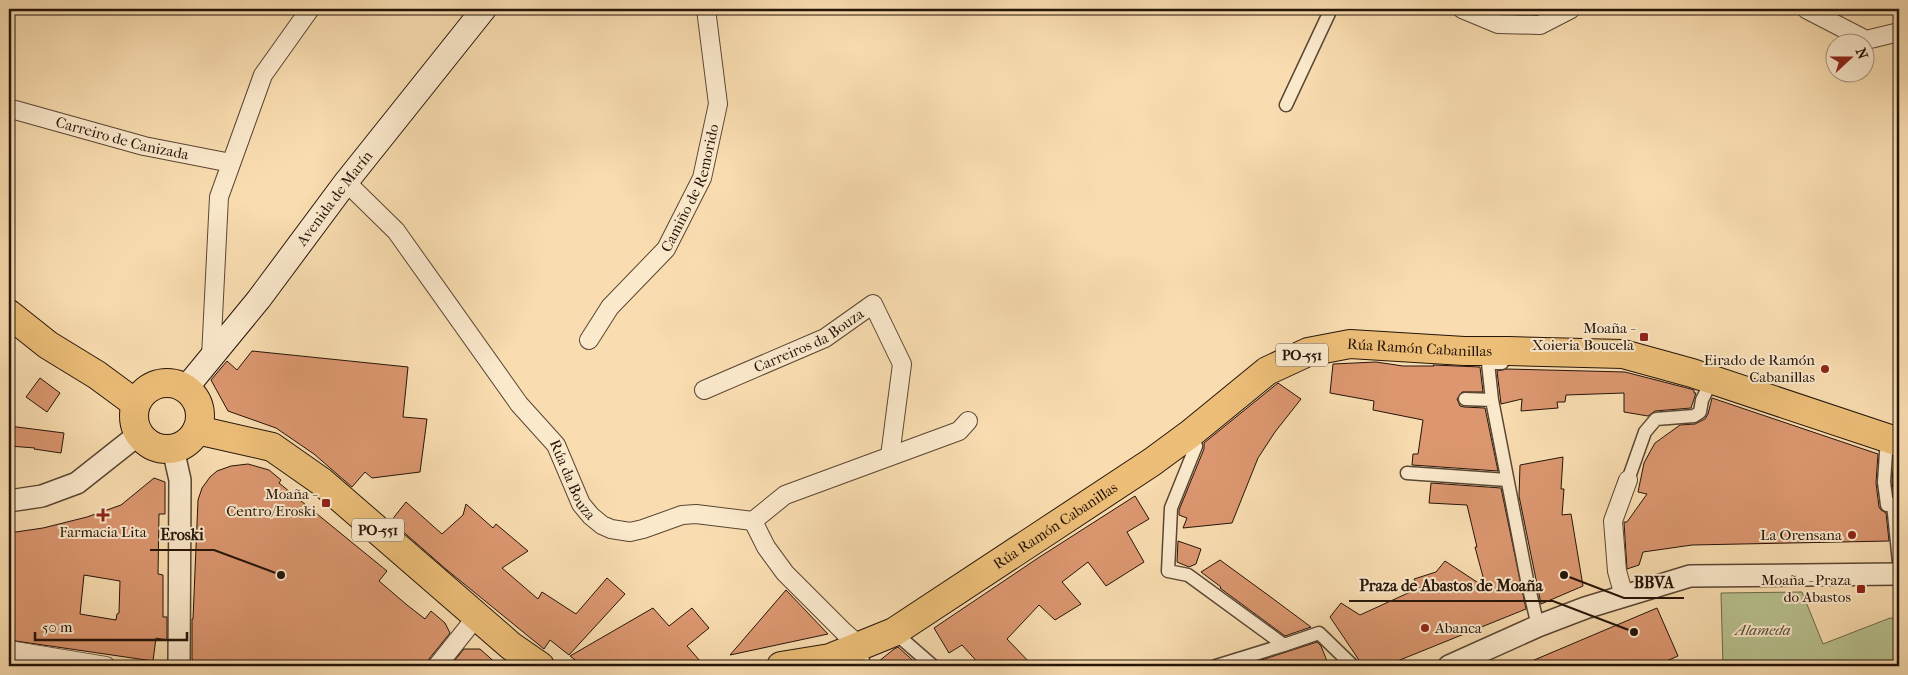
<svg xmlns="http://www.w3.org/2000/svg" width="1908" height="675" viewBox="0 0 1908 675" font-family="'IM FELL French Canon',serif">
  <rect width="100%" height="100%" fill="#f9ddb0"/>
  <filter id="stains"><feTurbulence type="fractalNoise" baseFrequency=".004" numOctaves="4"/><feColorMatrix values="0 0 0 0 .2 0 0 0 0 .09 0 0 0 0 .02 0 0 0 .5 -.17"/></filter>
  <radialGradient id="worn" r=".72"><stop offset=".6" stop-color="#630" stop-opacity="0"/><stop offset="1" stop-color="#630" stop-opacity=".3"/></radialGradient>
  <!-- green -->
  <path fill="#b8c290" stroke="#6e6b4c" d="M1802,592L1823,644L1890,618H1899V666H1723L1721,593Z"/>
  <!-- building -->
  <path fill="#dc9770" stroke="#251409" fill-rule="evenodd" d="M252,351L408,367L403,417L427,419L420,472L372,478L365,472L352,487L314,454L276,428L228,411L211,380L227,361L237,370Z
    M1376,362L1403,366H1434L1433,365L1480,367L1483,392H1462L1457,399L1460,406L1464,407L1485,408L1498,471L1412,465L1413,454H1418L1423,420L1373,410L1374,401L1330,393L1333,364Z
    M1507,369L1625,372L1687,388L1694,390V393H1696L1691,408L1655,411L1648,416L1624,412V393L1566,395L1565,402H1557L1558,408L1521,411L1522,399L1501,404L1497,371Z
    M40,378L60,393L47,412L26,397Z
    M1278,383L1301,399L1275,432L1258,458L1232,523L1183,528L1187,518L1179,515V510L1204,449V443Z
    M1712,398L1878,454L1876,483L1879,507L1881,510L1886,513L1889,541L1692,545L1643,552L1639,565L1627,569L1624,522H1627L1647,494L1638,492L1644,463L1651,450L1655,443L1680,425L1695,424L1705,419L1708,414Z
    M9,426L64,433L61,453L34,449L35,448L9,446Z
    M1563,457L1561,489H1564L1562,515L1571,514L1583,586L1541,604L1519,496L1520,465Z
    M1894,460L1899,462V499L1894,496L1892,482Z
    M248,464L269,470L281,480L279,483L387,571L379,581L407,605L425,619L431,611L445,623L450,633L429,659L427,666H197L192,659V619H193L198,500L202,488L210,477L217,471L231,466Z
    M154,478L165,482V514H159L158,574L163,575V617H167V640L156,638L153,661L9,640V533L43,528L87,517L121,505ZM84,575L120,581L119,613L117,614L116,620L80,614Z
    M1431,483L1501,488L1526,609L1385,666H1363L1330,617L1341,603L1360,615L1419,588L1414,579L1436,572L1445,561L1486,588L1475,547H1477L1467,505L1429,503Z
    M1135,496L1149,519L1127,532L1144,562L1106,586L1088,562L1062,582L1081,604L1055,620L1039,605L1007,639L1033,666H981L962,645L949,653L934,628L1038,558Z
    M406,502L442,534L463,515L466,504L493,528L496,524L528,551L502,568L538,599L542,592L576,614L607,578L625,594L569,655L550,640L544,649L447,570L391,521Z
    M1178,541L1201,549L1196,564L1189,567L1177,562Z
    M1220,560L1268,595L1311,627L1285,636L1220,588L1221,587L1201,572Z
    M786,590L828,634L730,655Z
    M653,608L669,626L692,608L709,628L687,646L700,661L680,666H583L570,656Z
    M1657,608L1678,656L1655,666H1520Z
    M1317,642L1321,646L1329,666H1243Z
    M898,647L919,666H873L894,649Z
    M464,649H480L499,666H450Z"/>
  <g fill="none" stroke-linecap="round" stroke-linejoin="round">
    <defs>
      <path id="pedestrian" d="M1286,105L1331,9
        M1502,363H1488L1492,400L1527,580L1538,626
        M1465,399L1492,400
        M1190,434L1196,446L1171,508L1168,571L1188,575L1284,645L1319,633L1353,666
        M1887,438L1884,482L1887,505L1893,504L1899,562
        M1407,473L1507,480
        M1628,480L1645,432L1656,419L1694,416L1700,412L1702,400L1712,380
        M894,632L933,666
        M860,646L864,666
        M1216,666L1284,645"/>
      <g id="minor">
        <path d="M1462,9L1498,24L1540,25L1571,9"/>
        <path d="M1806,9L1866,40L1899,32"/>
        <path id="s1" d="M15,110L144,146L231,163"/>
        <path id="s2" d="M346,182L396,231L519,404L556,445L581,504L591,516L602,525L611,529L630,532L643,529L682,515L696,514L753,521"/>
        <path id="s3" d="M589,340L610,307L666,249L702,178L718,104L706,9"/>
        <path d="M211,357L219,197L263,75L310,9"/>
        <path id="s4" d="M704,390L825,338L873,304L902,364L890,456"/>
        <path d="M753,521L785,495L959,431L968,421"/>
        <path d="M753,521L766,547L785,573L844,632L860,646"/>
        <path d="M1624,596L1617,571L1613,521L1628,480"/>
        <path d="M9,650L106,666"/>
        <path d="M437,666L477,616"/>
      </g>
      <path id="tertiary" d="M173,449L180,480L179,666
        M9,501L42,496L77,483L139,434
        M1449,666L1538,626L1585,608L1690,576L1899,574"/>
      <g id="secondary">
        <path id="s5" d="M186,388L259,299L346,182L484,9"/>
      </g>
      <g id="primary">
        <path d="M9,314L48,345L97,375L135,403"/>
        <circle cx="167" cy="416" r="33"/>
        <path d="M197,430L272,447L322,482L511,646L540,666"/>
        <path id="s6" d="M781,666L830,658L894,632L1152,462L1190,434L1267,371L1308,352L1350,344L1464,351H1508L1623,354L1692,373L1899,442"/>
      </g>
    </defs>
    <!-- pedestrian casing -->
    <use href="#pedestrian" stroke="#5a4633" stroke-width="15"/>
    <!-- minor casing -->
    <use href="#minor" stroke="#5a4633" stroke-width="20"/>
    <!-- tertiary casing -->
    <use href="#tertiary" stroke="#5a4633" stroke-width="24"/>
    <!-- secondary casing -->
    <use href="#secondary" stroke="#251409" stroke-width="26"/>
    <!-- primary casing -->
    <use href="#primary" stroke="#251409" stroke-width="30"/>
    <!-- pedestrian -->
    <use href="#pedestrian" stroke="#fbe9cc" stroke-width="12"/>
    <!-- minor -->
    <use href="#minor" stroke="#fbe9cc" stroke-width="18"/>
    <!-- tertiary -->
    <use href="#tertiary" stroke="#fbe9cc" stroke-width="21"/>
    <!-- secondary -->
    <use href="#secondary" stroke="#fbe9cc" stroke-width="24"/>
    <!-- primary -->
    <use href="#primary" stroke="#ecbe78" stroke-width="28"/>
  </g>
  <!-- markers -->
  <g fill="#8f2418" stroke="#fbe9cc" stroke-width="2">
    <rect x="1639" y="332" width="10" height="10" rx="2.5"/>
    <circle cx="1825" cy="369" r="5"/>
    <rect x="321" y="498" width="10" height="10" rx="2.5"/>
    <path d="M100.5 507.5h5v5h5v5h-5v5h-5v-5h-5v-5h5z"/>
    <circle cx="1852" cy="535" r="5"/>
    <rect x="1856" y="584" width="10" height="10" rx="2.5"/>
    <circle cx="1425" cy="628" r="5"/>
  </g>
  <g text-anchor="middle" stroke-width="4" stroke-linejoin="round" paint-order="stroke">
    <!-- shield labels -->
    <g fill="#fbe9cc" stroke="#655444" stroke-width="1">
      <rect x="1276" y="343.5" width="52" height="23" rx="4"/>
      <rect x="352" y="518.5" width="52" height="23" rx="4"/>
    </g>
    <g font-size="14" font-weight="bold" fill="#251409">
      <text x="1302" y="360">PO-551</text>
      <text x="378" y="535">PO-551</text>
    </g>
    <!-- street labels -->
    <g font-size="15" fill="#251409" stroke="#fbe9cc">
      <text dy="5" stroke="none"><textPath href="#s1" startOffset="111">Carreiro de Canizada</textPath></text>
      <text dy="5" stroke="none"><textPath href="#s3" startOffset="186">Camiño de Remorido</textPath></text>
      <text dy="5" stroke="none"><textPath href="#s5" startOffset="241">Avenida de Marín</textPath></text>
      <text dy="5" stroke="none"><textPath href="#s4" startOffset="116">Carreiros da Bouza</textPath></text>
      <text dy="5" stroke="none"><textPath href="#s6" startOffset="732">Rúa Ramón Cabanillas</textPath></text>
      <text dy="5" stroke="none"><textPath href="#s2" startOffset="376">Rúa da Bouza</textPath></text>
      <text dy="5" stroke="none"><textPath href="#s6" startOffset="312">Rúa Ramón Cabanillas</textPath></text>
    </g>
    <!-- poi labels -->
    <g font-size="15" fill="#251409" stroke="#fbe9cc" text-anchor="end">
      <text x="1634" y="333">Moaña -<tspan x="1634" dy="17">Xoieria Boucela</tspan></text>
      <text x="1815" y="365">Eirado de Ramón<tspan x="1815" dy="17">Cabanillas</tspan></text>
      <text x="316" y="499">Moaña -<tspan x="316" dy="17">Centro/Eroski</tspan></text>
      <text x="103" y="537" text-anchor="middle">Farmacia Lita</text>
      <text x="1842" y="540">La Orensana</text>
      <text x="1851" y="585">Moaña - Praza<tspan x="1851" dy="17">do Abastos</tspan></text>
      <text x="1435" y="633" text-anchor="start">Abanca</text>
    </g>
    <!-- park labels -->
    <g font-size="15" font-style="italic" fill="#585138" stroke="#fbe9cc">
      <text x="1763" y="635">Alameda</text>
    </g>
  </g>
  <!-- callouts -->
  <path fill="none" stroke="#251409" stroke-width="2" d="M281 575L214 550H150M1564 575L1624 598H1684M1634 632L1553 601H1349"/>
  <g fill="#251409" stroke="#fbe9cc" stroke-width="2">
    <circle cx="281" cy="575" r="5"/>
    <circle cx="1564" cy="575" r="5"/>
    <circle cx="1634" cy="632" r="5"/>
  </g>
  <g font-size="16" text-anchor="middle" font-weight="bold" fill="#251409" stroke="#fbe9cc" stroke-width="4" stroke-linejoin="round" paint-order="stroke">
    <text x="182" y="540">Eroski</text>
    <text x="1654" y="588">BBVA</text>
    <text x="1451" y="591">Praza de Abastos de Moaña</text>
  </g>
  <!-- margin -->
  <rect width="1908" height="675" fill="none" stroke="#f9ddb0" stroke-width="30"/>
  <rect x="10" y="10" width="1888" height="655" fill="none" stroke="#251409" stroke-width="2.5"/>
  <rect x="15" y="15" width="1878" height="645" fill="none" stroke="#251409"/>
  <!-- north arrow -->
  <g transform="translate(1850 58) rotate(69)"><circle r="24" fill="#fbe9cc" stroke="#a5947e"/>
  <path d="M0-4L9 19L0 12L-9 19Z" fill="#8f2418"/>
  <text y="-8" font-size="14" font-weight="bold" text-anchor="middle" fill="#251409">N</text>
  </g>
  <!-- scale -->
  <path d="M35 632v8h152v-8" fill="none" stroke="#251409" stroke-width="2.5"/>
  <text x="42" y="632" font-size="15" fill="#251409" stroke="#fbe9cc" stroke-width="4" paint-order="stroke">50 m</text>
  <rect width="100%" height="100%" filter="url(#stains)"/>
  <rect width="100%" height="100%" fill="url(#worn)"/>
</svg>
